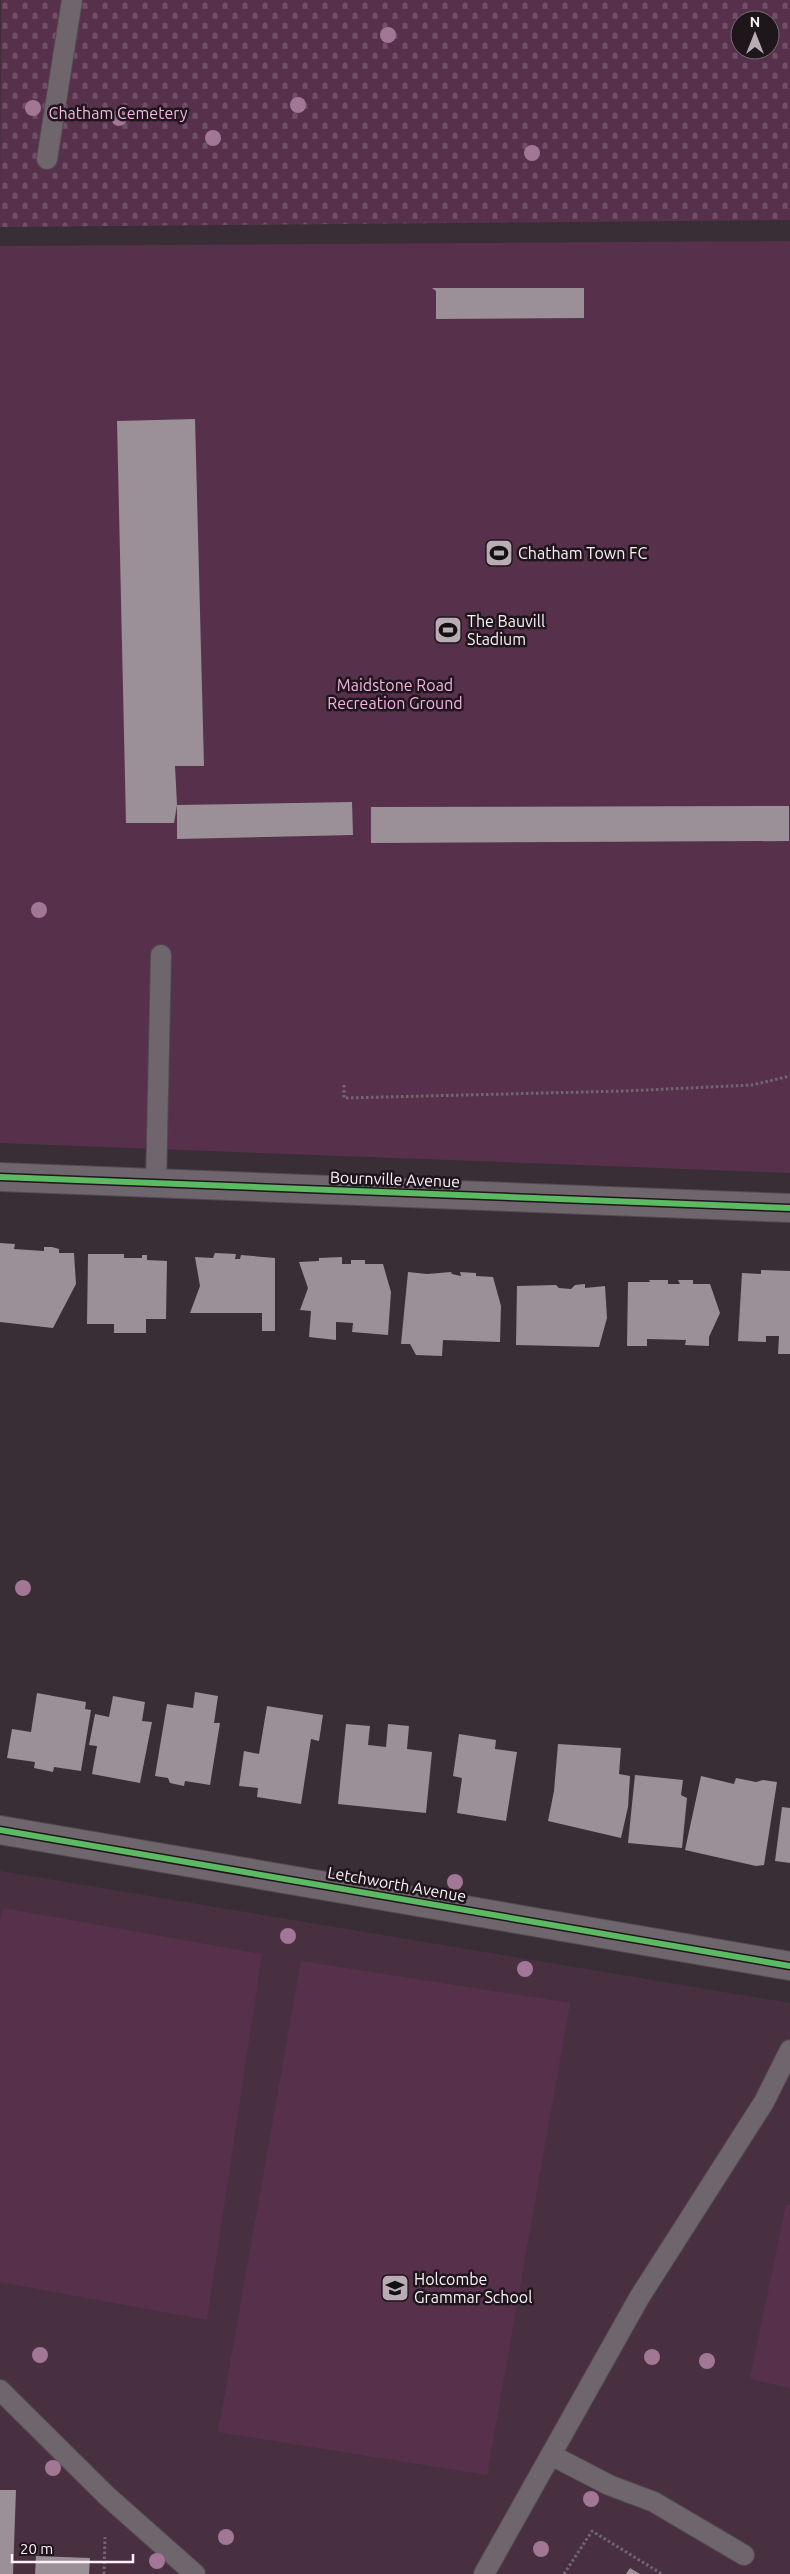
<svg xmlns="http://www.w3.org/2000/svg" width="790" height="2574" viewBox="0 0 790 2574" font-family="Ubuntu,sans-serif">
  <defs>
    <pattern id="cemetery-stones" width="16" height="16" patternUnits="userSpaceOnUse" patternTransform="scale(1.25)"><rect width="16" height="16" fill="#57314c"/><path d="M2 7V4a2 2 0 0 1 4 0v3zM10 15v-3a2 2 0 0 1 4 0v3z" fill="#704f67"/></pattern>
  </defs>
  <rect width="100%" height="100%" fill="#3a2e36"/>
  <!-- built -->
  <path fill="#483040" d="M0,1871L790,2003V2574H0Z"/>
  <!-- cemetery -->
  <path fill="url(#cemetery-stones)" fill-rule="evenodd" d="M1,0H790V220L0,227ZM740,20H770V50H740Z"/>
  <!-- park -->
  <path fill="#57314c" d="M790,241V1173L0,1143V246Z
    M3,1908L262,1954L207,2320L0,2282V1922Z
    M301,1961L570,2003L487,2475L218,2432Z
    M786,2205H790V2388L750,2379Z"/>
  <!-- building -->
  <path fill="#9b9097" d="M432,288H584V318L436,319V291Z
    M195,419L204,766H175L177,805L174,823H126L117,421Z
    M352,802L353,835L177,839V805Z
    M789,806V841L371,843V807Z
    M0,1243L15,1244L14,1249L44,1251V1247H52L59,1249V1253H74L76,1284L53,1328L0,1322Z
    M215,1253L236,1254L235,1259H240L241,1255L275,1258V1331H262V1313H190L200,1286L195,1257L213,1258Z
    M88,1254H124V1258H142V1255H147V1260L167,1261L166,1319H146V1333H114V1324H87Z
    M342,1257V1264H351V1260H365V1264H383L391,1292L388,1335L352,1332L353,1323L336,1322V1340L309,1337L311,1311L300,1310L308,1288L299,1262L319,1261V1258Z
    M761,1270L790,1271V1354H778L779,1336H766V1342L738,1341L742,1273L761,1274Z
    M408,1272L427,1274L451,1272L452,1274L461,1276L460,1272L476,1273V1276L493,1277L501,1306L500,1342L443,1340L442,1356L416,1355L410,1344H401Z
    M649,1280H668V1284H680L678,1280H693V1284H710L720,1313L709,1337V1346L685,1345L686,1340L647,1339V1346H627L628,1282H650Z
    M585,1284V1288L605,1286L607,1318L599,1347L516,1345L517,1286L556,1285L559,1288L571,1289L575,1285Z
    M195,1692L218,1696L214,1723H220L210,1785L185,1781L184,1786L170,1783L168,1778L155,1776L167,1704L193,1708Z
    M37,1693L86,1702L85,1709L91,1710L81,1771L54,1767L53,1772L34,1768L35,1762L7,1758L12,1729L31,1732Z
    M113,1696L145,1702L142,1721L152,1722L140,1783L92,1774L97,1746L89,1745L95,1714L109,1717Z
    M267,1706L323,1715L319,1741L311,1739L301,1804L257,1797L258,1788L239,1786L244,1751L259,1754Z
    M346,1724L370,1726L368,1745L386,1747L388,1724L409,1726L407,1749L432,1752L426,1813L338,1804Z
    M459,1734L496,1740L495,1749L517,1752L506,1821L457,1813L462,1778L453,1776Z
    M558,1744L621,1748L619,1774L630,1776L628,1807L621,1838L548,1821L554,1791Z
    M635,1775L683,1780L681,1795L687,1798L682,1848L628,1843Z
    M701,1776L734,1784L736,1778L756,1782L763,1780L777,1782L764,1865L756,1866L685,1850Z
    M782,1807L790,1808V1863L775,1861Z
    M0,2490H16L13,2574H0Z
    M36,2556L90,2558L89,2574H35Z
    M630,2568L640,2574H626Z"/>
  <g fill="none" stroke-linecap="round" stroke-linejoin="round">
    <defs>
      <path id="lane" d="M47,159L72,0
        M156,1184L161,955
        M0,2390L107,2496L195,2574
        M551,2455L609,2485L654,2502L744,2555
        M484,2574L639,2298L764,2102L790,2050"/>
      <path id="street" d="M0,1177L790,1208
        M0,1830L790,1966"/>
    </defs>
    <!-- lane casing -->
    <use href="#lane" stroke="#544a50" stroke-width="22"/>
    <!-- street casing -->
    <use href="#street" stroke="#544a50" stroke-width="30"/>
    <!-- path -->
    <path stroke="#71686e" stroke-width="3" stroke-dasharray="2.5 2.5" stroke-linecap="butt" d="M344,1085V1098L625,1091L752,1085L790,1076
      M104,2574L105,2537
      M564,2574L592,2531L662,2574"/>
    <!-- lane -->
    <use href="#lane" stroke="#6f656c" stroke-width="20"/>
    <!-- street -->
    <use href="#street" stroke="#6f656c" stroke-width="28"/>
    <defs>
      <path id="cycleway" d="M0,1177L790,1208
        M0,1830L790,1966"/>
    </defs>
    <!-- cycleway casing -->
    <use href="#cycleway" stroke="#1f161c" stroke-width="9"/>
    <!-- cycleway -->
    <use href="#cycleway" stroke="#5cba63" stroke-width="6"/>
  </g>
  <!-- trees -->
  <g fill="#a27695">
    <circle cx="388" cy="35" r="8"/>
    <circle cx="298" cy="105" r="8"/>
    <circle cx="33" cy="108" r="8"/>
    <circle cx="119" cy="118" r="8"/>
    <circle cx="213" cy="138" r="8"/>
    <circle cx="532" cy="153" r="8"/>
    <circle cx="39" cy="910" r="8"/>
    <circle cx="23" cy="1588" r="8"/>
    <circle cx="455" cy="1882" r="8"/>
    <circle cx="288" cy="1936" r="8"/>
    <circle cx="525" cy="1969" r="8"/>
    <circle cx="40" cy="2355" r="8"/>
    <circle cx="652" cy="2357" r="8"/>
    <circle cx="707" cy="2361" r="8"/>
    <circle cx="53" cy="2468" r="8"/>
    <circle cx="591" cy="2499" r="8"/>
    <circle cx="226" cy="2537" r="8"/>
    <circle cx="541" cy="2549" r="8"/>
    <circle cx="157" cy="2561" r="8"/>
  </g>
  <!-- icons -->
  <defs>
    <symbol id="stadium-square" viewBox="-11 -11 22 22"><rect x="-9" y="-9" width="18" height="18" rx="4" fill="#b9acb4" stroke="#1f161c"/><path d="M0-5a6.5 5 0 1 0 0 10a6.5 5 0 1 0 0-10ZM-3.5-1.8h7v3.6h-7Z" fill="#111"/></symbol>
    <symbol id="school-square" viewBox="-11 -11 22 22"><rect x="-9" y="-9" width="18" height="18" rx="4" fill="#b9acb4" stroke="#1f161c"/><path d="M0-5L7-2L0 1L-7-2ZM-4 1L0 2.5L4 1V4Q0 6-4 4Z" fill="#111"/></symbol>
  </defs>
  <g fill-rule="evenodd">
    <use href="#stadium-square" x="483" y="537" width="32" height="32"/>
    <use href="#stadium-square" x="432" y="614" width="32" height="32"/>
    <use href="#school-square" x="379" y="2272" width="32" height="32"/>
  </g>
  <g text-anchor="middle" stroke-width="5" stroke-linejoin="round" paint-order="stroke">
    <!-- park labels -->
    <g font-size="16" fill="#f8b1e3" stroke="#1f161c">
      <text x="118" y="119">Chatham Cemetery</text>
      <text x="395" y="691">Maidstone Road<tspan x="395" dy="18">Recreation Ground</tspan></text>
    </g>
    <!-- poi labels -->
    <g font-size="16" fill="#fdf0f8" stroke="#1f161c" text-anchor="start">
      <text x="518" y="559">Chatham Town FC</text>
      <text x="467" y="627">The Bauvill<tspan x="467" dy="18">Stadium</tspan></text>
      <text x="414" y="2285">Holcombe<tspan x="414" dy="18">Grammar School</tspan></text>
    </g>
    <!-- street labels -->
    <g font-size="16" fill="#fdf0f8" stroke="#1f161c">
      <text transform="translate(395 1179) rotate(2)" y="6">Bournville Avenue</text>
      <text transform="translate(397 1884) rotate(10)" y="6">Letchworth Avenue</text>
    </g>
  </g>
  <!-- north arrow -->
  <g transform="translate(755 35)"><circle r="24" fill="#1f161c" stroke="#786d74"/>
  <path d="M0-4L9 19L0 12L-9 19Z" fill="#b9acb4"/>
  <text y="-8" font-size="14" font-weight="bold" text-anchor="middle" fill="#fdf0f8">N</text>
  </g>
  <!-- scale -->
  <path d="M12 2554v8h121v-8" fill="none" stroke="#fdf0f8" stroke-width="2.5"/>
  <text x="20" y="2554" font-size="15" fill="#fdf0f8" stroke="#1f161c" stroke-width="4" paint-order="stroke">20 m</text>
</svg>
